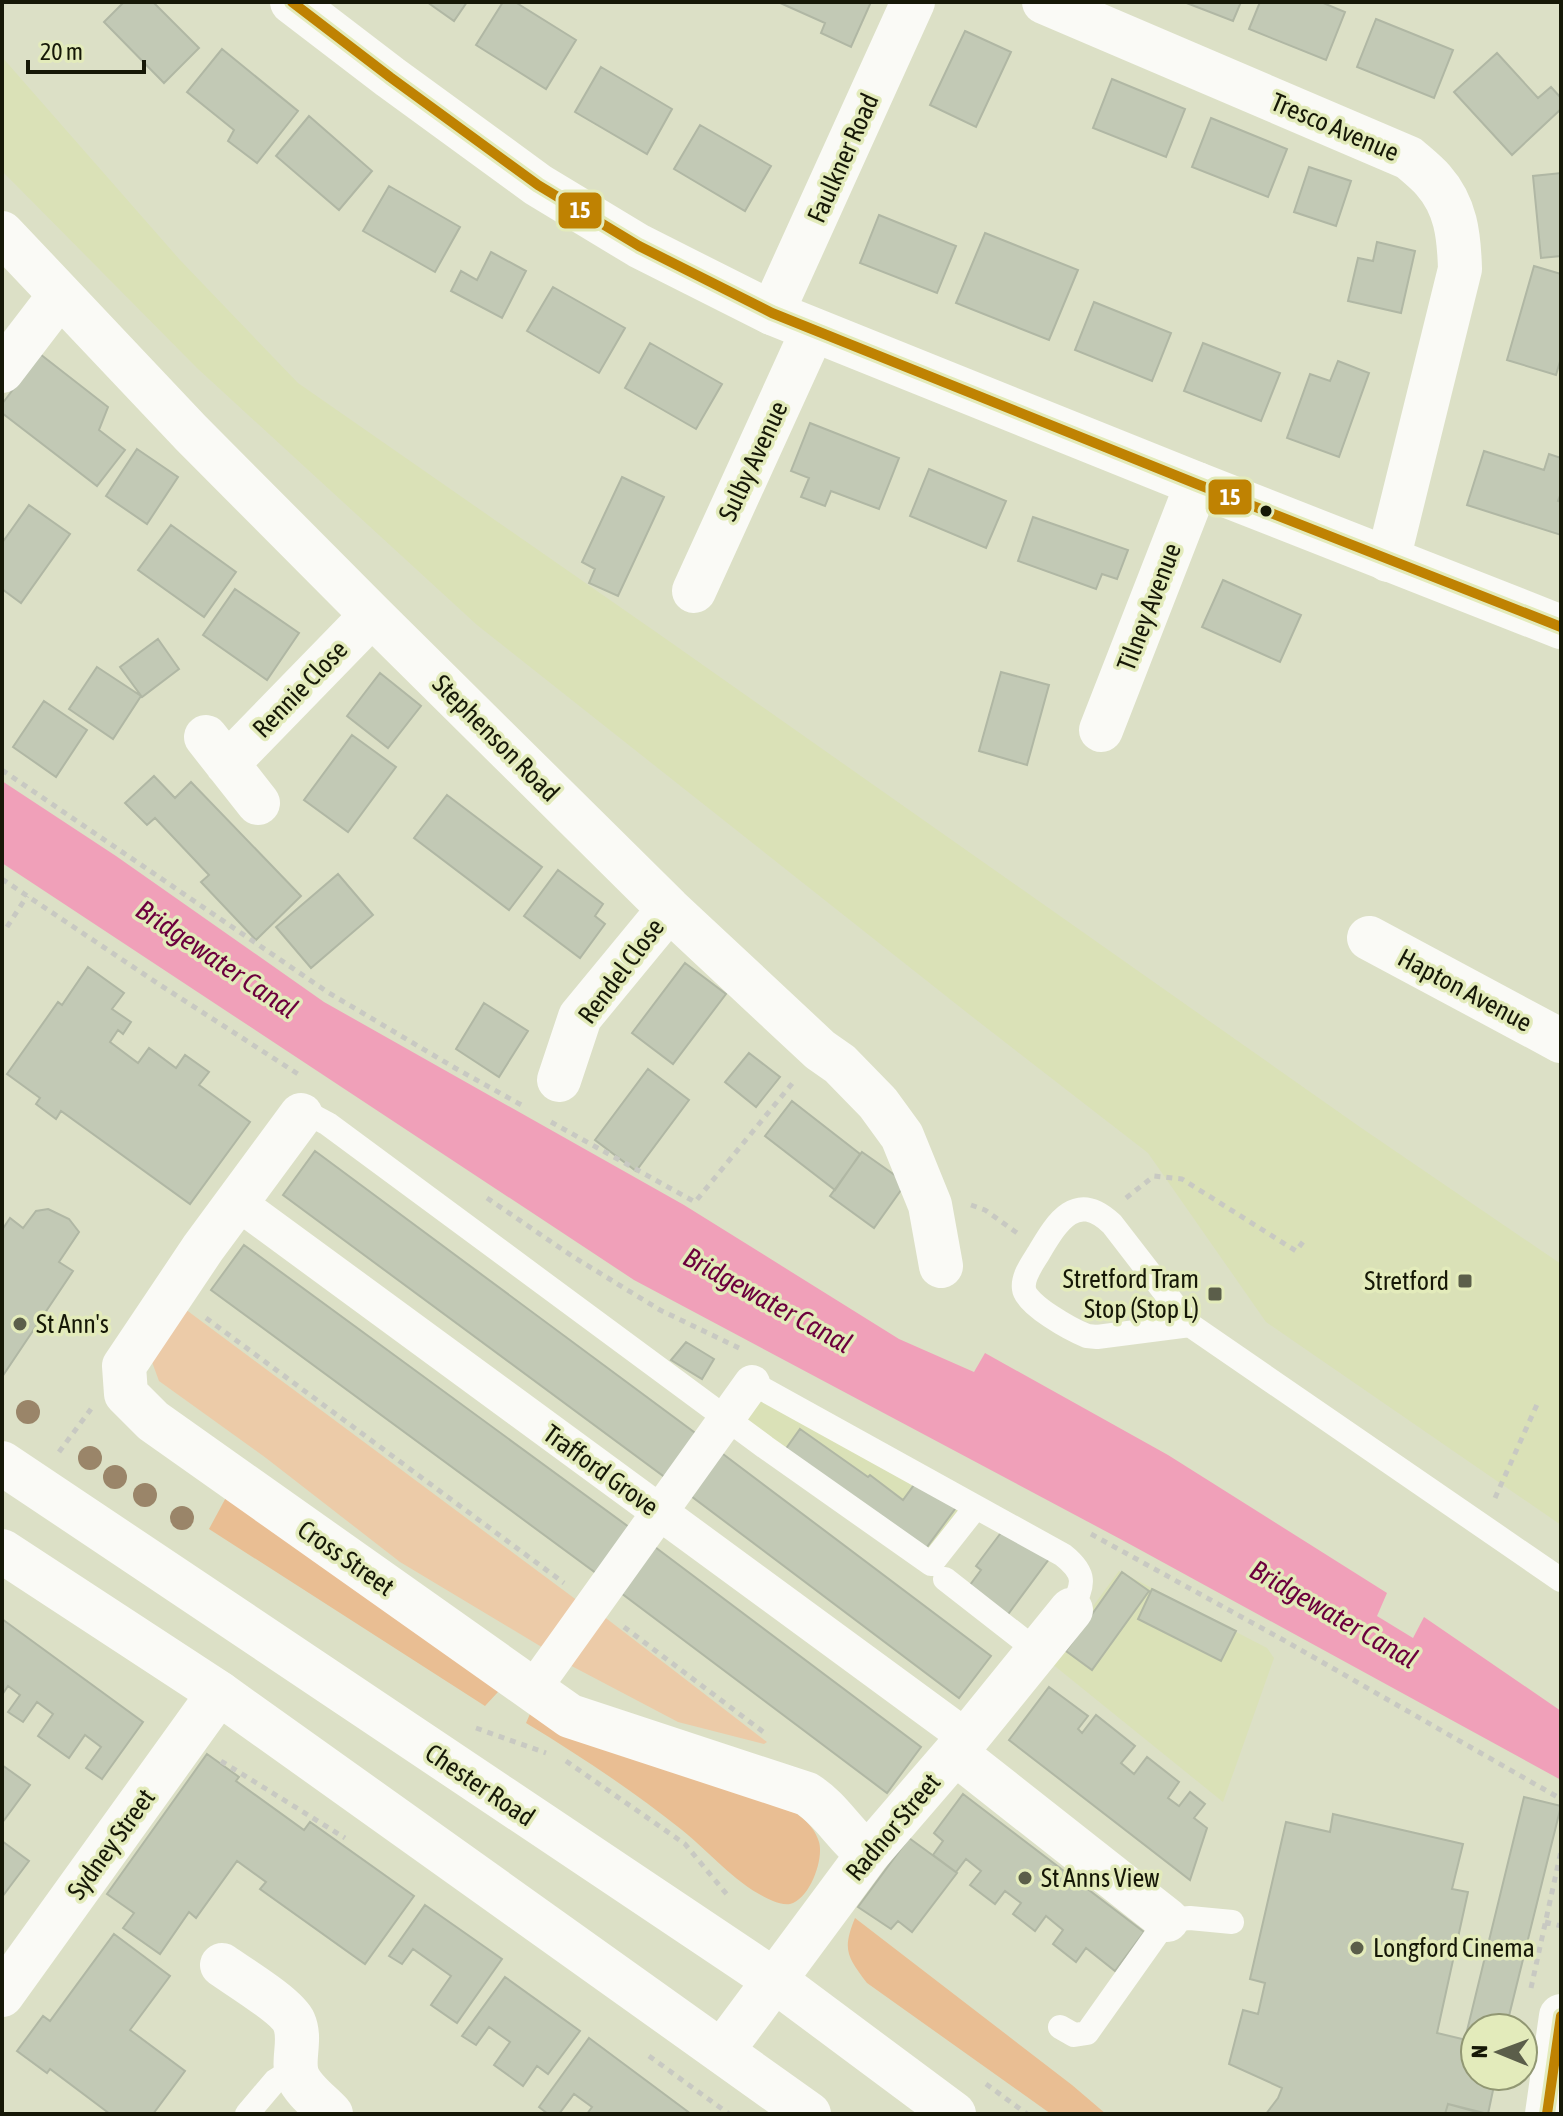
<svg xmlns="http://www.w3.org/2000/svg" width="1563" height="2116" viewBox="0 0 1563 2116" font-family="'Asap Condensed',sans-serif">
  <rect width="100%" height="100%" fill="#dce0c6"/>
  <!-- built -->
  <path fill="#dae1b7" d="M2,57L180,260L298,383L666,639L1360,1127L1561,1264V1525L1266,1322L1148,1153L970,1015L477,625L197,368L2,171Z
    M759,1396L963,1505L927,1556L741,1421Z
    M1119,1571L1267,1648L1274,1658L1223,1802L1051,1663Z"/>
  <!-- green -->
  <path fill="#eccba8" d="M181,1306L578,1601L545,1649L400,1562L266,1458L159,1381L152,1362Z
    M598,1612L767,1742L764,1744L678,1722L564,1662Z"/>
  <!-- forest -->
  <path fill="#e9be93" d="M230,1490L497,1681L498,1692L485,1706L209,1529Z
    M533,1707L771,1797C788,1808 813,1820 819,1842C824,1859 810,1899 790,1904C785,1905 778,1903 773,1901C737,1886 712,1854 682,1830C632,1790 580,1756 526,1723Z
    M855,1918L1072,2085L1106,2114H1051L867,1983C847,1956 842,1950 855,1918Z"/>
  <!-- water -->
  <path fill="#f0a0b9" d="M2,781L116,856L324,1002L684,1205L899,1339L974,1372L985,1353L1168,1455L1387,1593L1377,1616L1413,1638L1424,1617L1561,1711V1780L1124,1541L634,1280L2,863Z"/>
  <!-- building -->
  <path fill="#c2c9b5" stroke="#b0b7a4" stroke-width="2" d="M124,2H153L199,48L164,83L104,22Z
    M427,2H467L454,21Z
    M503,2H515L576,40L546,89L476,45Z
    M778,2H871L851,47L821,33L825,23Z
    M1184,2H1241L1233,21Z
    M1260,2H1321L1345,12L1326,60L1249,29Z
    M1376,19L1453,50L1434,98L1357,67Z
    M965,31L1011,52L976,127L930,105Z
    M222,49L298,111L257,163L228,141L234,130L187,92Z
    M1497,53L1538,98L1551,87L1561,98V109L1512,155L1454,92Z
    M601,67L672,109L647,154L575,112Z
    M1112,79L1185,109L1166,157L1093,128Z
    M309,116L372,171L339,210L276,156Z
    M1211,118L1287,149L1268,197L1192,167Z
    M700,125L771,166L745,211L674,169Z
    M1309,167L1351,181L1336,226L1294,212Z
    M1561,173V256L1541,258L1533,176Z
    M389,186L460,227L435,272L363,231Z
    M879,215L956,246L937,293L860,263Z
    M985,233L1078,270L1049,340L956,303Z
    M1377,242L1415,251L1401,313L1348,301L1358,258L1373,261Z
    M491,252L526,271L502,318L451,291L461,271L477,280Z
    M1534,266L1561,274V358L1556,375L1507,360Z
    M553,287L625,328L599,373L527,331Z
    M1094,302L1171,333L1152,381L1075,350Z
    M650,343L722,384L696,429L625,388Z
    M1203,343L1280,373L1261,421L1184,391Z
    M40,354L108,407L99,430L125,450L97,486L2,413V404Z
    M1338,361L1369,373L1339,457L1287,438L1310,374L1330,381Z
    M810,423L899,458L879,509L831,491L825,506L801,497L809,478L791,471Z
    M137,449L178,477L147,524L106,496Z
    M1484,451L1544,470L1549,454L1561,458V493L1558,501L1561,502V535L1467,505Z
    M929,469L1006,501L986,548L910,516Z
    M622,477L664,497L618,596L589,583L595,569L582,562Z
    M29,505L70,534L21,603L2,589V543Z
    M1033,517L1128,550L1117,579L1102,574L1096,589L1018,561Z
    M171,525L236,572L204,617L138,570Z
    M1223,580L1301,615L1280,662L1202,627Z
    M235,589L299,633L267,680L203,635Z
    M158,639L179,669L142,697L120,667Z
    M97,667L141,696L113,739L69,709Z
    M1001,672L1049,685L1027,765L979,751Z
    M380,673L421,706L388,748L347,716Z
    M44,701L87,730L56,777L13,747Z
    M352,735L396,767L348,832L304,800Z
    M154,776L175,798L191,782L301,896L256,940L201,882L209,875L155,818L147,825L125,803Z
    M447,795L542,867L509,910L414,838Z
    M558,870L603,904L595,916L605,924L580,958L524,916Z
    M338,874L373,915L311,968L276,927Z
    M685,963L726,994L673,1064L632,1033Z
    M88,967L124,993L112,1009L131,1022L123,1034L118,1030L110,1042L138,1063L149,1048L176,1068L185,1055L209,1072L199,1085L250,1122L190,1204L61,1111L56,1119L36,1104L40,1098L7,1074L58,1002L62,1005Z
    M484,1003L528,1031L499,1077L456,1049Z
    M749,1053L780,1077L756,1107L725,1082Z
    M648,1069L689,1100L636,1171L595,1140Z
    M792,1101L860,1154L835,1190L765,1136Z
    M315,1151L702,1438L670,1481L283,1195Z
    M862,1152L906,1183L874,1228L830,1196Z
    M48,1209L69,1219L79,1232L59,1262L73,1271L2,1377V1230L10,1218L23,1228L36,1211Z
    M244,1245L633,1530L600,1576L211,1290Z
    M686,1342L714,1359L702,1379L671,1360Z
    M800,1429L868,1477L870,1475L903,1500L919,1478L958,1505L924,1551L785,1450Z
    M719,1451L991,1656L959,1698L687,1493Z
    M1006,1526L1052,1555L1006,1617L967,1589L981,1570L976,1566Z
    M651,1544L921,1747L887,1793L617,1590Z
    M1122,1572L1149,1591L1092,1670L1066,1651Z
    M1152,1589L1236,1631L1221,1661L1138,1619Z
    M2,1619L143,1722L102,1779L86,1768L101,1747L85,1735L69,1758L38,1736L53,1714L37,1702L23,1722L8,1712L20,1695L8,1686L2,1695Z
    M1049,1687L1088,1716L1078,1729L1082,1733L1096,1715L1135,1746L1121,1763L1134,1774L1147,1757L1179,1782L1168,1798L1179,1806L1190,1792L1205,1804L1194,1818L1207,1828L1190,1880L1009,1740Z
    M207,1754L239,1777L236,1781L304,1830L310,1822L414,1896L365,1964L260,1889L266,1882L237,1861L196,1918L189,1912L160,1954L123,1928L134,1913L107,1894Z
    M2,1765L30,1785L2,1823Z
    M963,1794L1144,1932L1115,1971L1086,1948L1076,1962L1053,1944L1063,1930L1046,1916L1035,1931L1013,1914L1021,1903L1005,1891L995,1904L970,1885L981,1871L966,1859L956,1872L933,1855L943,1841L934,1833Z
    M1524,1797L1561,1806L1506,2028H1475V2042L1465,2039Z
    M1333,1814L1463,1844L1452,1889L1468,1892L1437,2033L1475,2042V2076H1496L1488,2114L1448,2104L1445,2114H1266L1278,2098L1282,2088L1229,2064L1243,2010L1258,2014L1265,1983L1250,1979L1286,1822L1330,1832Z
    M909,1838L957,1873L912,1932L898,1921L891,1929L858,1907Z
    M2,1841L29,1861L2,1897Z
    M425,1905L502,1959L457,2023L431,2005L451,1976L413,1949L402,1964L389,1956Z
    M114,1934L170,1976L130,2030L185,2071L153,2114H110L50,2069L47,2073L17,2051L43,2016L50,2021Z
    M505,1977L580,2031L548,2074L537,2066L523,2086L494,2065L510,2042L489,2027L476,2045L462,2036Z
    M589,2038L691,2114H587L592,2107L574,2094L559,2114H548L539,2107Z
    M1448,2104L1484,2114H1445Z"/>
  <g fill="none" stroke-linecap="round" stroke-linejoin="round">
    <!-- path -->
    <path stroke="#c8c9c2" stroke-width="5" stroke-dasharray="6 6" stroke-linecap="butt" d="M2,770L329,993L455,1068L525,1107
      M2,879L160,985L298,1074
      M7,927L27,896
      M551,1122L695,1202L795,1080
      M487,1198L572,1256L660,1310L739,1348
      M1126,1198L1154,1176L1182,1179L1296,1251L1305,1239
      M971,1205L985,1210L1017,1233
      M206,1318L564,1583
      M59,1452L91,1409
      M1495,1498L1539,1400
      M1091,1534L1287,1642L1561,1799
      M624,1627L766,1734
      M476,1728L546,1753
      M221,1761L345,1838
      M566,1761L685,1844L729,1897
      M1545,1922L1561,1926
      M1531,1988L1561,1851
      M649,2056L729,2114
      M986,2084L1027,2114"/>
    <!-- service -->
    <path stroke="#fafaf6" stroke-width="24" d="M301,1115L313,1116L328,1124L765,1447L931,1564L976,1507
      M1190,1325L1097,1337L1087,1336C1072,1330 1026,1305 1024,1289C1022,1277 1032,1264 1038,1254C1056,1224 1075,1189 1112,1224L1190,1325L1561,1580
      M752,1383L1063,1555C1087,1574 1084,1584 1071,1610
      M945,1579L1037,1651
      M1060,2027L1074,2035L1087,2033L1167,1920L1190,1918L1232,1922
      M247,2114L275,2081L283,2076L297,2075"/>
    <!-- pedestrian -->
    <path stroke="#fafaf6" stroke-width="36" d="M237,1202L966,1737
      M533,1689L752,1383"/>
    <!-- minor -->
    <path stroke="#fafaf6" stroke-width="44" d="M1044,2L1409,158C1417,165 1426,172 1433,180C1456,206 1459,235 1460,269L1388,560
      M2,233L191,433L372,615L669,909L820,1050L840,1064L878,1103L902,1136L930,1205L941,1266
      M772,313L913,2
      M2,371L60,295
      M694,591L813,330
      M1101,730L1197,484
      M206,737L258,803
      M227,764L372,615
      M1369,938L1561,1041
      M559,1080L580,1017L669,909
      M301,1115L203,1248L124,1366L126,1394L153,1421L570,1716L807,1794C832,1810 844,1835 868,1854
      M955,1753L1167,1920
      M222,1965C239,1977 287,2006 294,2022C302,2040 291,2061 298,2077C304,2091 321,2103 331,2114
      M2,1995L219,1693
      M722,2051L868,1854L955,1753L1071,1610"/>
    <!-- tertiary -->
    <path stroke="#fafaf6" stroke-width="44" d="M292,2L390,77L538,185L639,246L772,313L1197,484L1561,627"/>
    <!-- trunk -->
    <path stroke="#fafaf6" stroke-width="44" d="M2,1463L774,1980L954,2114
      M2,1551L219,1693L809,2114
      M1547,2114L1561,2016"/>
    <defs>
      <path id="bus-1" d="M292,2L390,77L538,185L639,246L772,313L1197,484L1561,627
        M1547,2114L1561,2016"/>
    </defs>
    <!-- bus-1 casing -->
    <use href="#bus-1" stroke="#e3ebbb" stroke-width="16"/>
    <!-- bus-1 -->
    <use href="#bus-1" stroke="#bf8202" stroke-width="10"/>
  </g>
  <!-- trees -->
  <g fill="#9a8569">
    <circle cx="28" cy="1412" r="12"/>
    <circle cx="90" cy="1458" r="12"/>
    <circle cx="115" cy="1477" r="12"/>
    <circle cx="145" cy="1495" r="12"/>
    <circle cx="182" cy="1518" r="12"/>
  </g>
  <!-- markers -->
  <circle fill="#161807" stroke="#e3ebbb" stroke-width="3" cx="1266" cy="511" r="7"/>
  <g fill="#5b5e4a" stroke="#e3ebbb" stroke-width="3">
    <rect x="1457" y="1273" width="16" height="16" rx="4"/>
    <rect x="1207" y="1286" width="16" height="16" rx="4"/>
    <circle cx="20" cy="1324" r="8"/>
    <circle cx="1025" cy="1878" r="8"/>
    <circle cx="1357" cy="1948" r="8"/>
  </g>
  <g text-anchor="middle" stroke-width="7" stroke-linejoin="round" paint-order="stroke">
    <!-- street labels -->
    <g font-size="26" fill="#161807" stroke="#e3ebbb">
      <text transform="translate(1335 127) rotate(23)" y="9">Tresco Avenue</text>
      <text transform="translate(843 158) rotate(-66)" y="9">Faulkner Road</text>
      <text transform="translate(753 461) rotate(-65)" y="9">Sulby Avenue</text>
      <text transform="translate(1149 607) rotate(-69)" y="9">Tilney Avenue</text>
      <text transform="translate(300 689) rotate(-46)" y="9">Rennie Close</text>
      <text transform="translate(496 738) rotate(45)" y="9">Stephenson Road</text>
      <text transform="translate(621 971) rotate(-53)" y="9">Rendel Close</text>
      <text transform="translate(1465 990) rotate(28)" y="9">Hapton Avenue</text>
      <text transform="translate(601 1470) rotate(36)" y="9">Trafford Grove</text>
      <text transform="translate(346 1558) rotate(35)" y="9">Cross Street</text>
      <text transform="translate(480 1785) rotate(34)" y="9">Chester Road</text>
      <text transform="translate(893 1827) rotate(-50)" y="9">Radnor Street</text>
      <text transform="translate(111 1844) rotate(-54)" y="9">Sydney Street</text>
    </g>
    <!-- poi labels -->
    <g font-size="26" fill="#161807" stroke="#e3ebbb" text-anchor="start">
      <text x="1199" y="1288" text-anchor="end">Stretford Tram<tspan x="1199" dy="30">Stop (Stop L)</tspan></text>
      <text x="1449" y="1290" text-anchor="end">Stretford</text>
      <text x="36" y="1333">St Ann's</text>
      <text x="1041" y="1887">St Anns View</text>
      <text x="1373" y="1957">Longford Cinema</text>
    </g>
    <!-- water labels -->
    <g font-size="28" font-style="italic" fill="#6c003d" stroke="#e3ebbb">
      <text transform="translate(217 959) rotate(34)" y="10">Bridgewater Canal</text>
      <text transform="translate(768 1300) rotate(29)" y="10">Bridgewater Canal</text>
      <text transform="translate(1334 1614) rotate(30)" y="10">Bridgewater Canal</text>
    </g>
  </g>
  <g stroke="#e3ebbb" stroke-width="3">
    <rect x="557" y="191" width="46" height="39" rx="8" fill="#bf8202"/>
    <rect x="1207" y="478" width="46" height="38" rx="8" fill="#bf8202"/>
  </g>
  <g font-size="22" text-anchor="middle" font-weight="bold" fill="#fff">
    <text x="580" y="218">15</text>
    <text x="1230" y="505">15</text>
  </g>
  <!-- border -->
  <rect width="1563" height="2116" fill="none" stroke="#161807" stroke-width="8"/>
  <!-- north arrow -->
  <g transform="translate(1499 2052) rotate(271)"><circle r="38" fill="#e3ebbb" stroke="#919773" stroke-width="2"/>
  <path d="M0-6L14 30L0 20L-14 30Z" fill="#5b5e4a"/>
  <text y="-12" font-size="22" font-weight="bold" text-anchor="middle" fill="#161807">N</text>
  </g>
  <!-- scale -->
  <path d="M28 60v12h116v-12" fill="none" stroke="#161807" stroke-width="4"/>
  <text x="40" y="60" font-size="24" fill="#161807" stroke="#e3ebbb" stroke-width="6" paint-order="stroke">20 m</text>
</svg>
